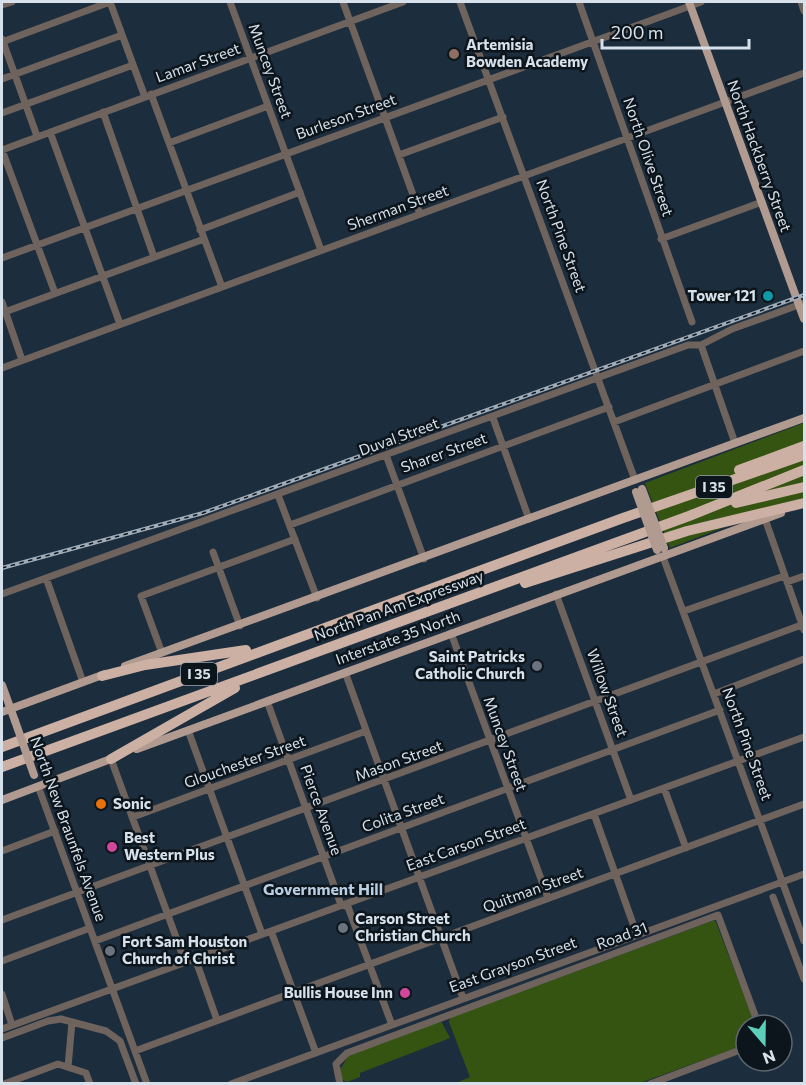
<svg xmlns="http://www.w3.org/2000/svg" width="806" height="1085" viewBox="0 0 806 1085" font-family="Commissioner,sans-serif">
  <rect width="100%" height="100%" fill="#1c2d3d"/>
  <!-- green -->
  <path fill="#355412" d="M804,423V501L743,520L670,548L645,483Z
    M715,920L754,1021L752,1025H746V1037L742,1046L640,1083L454,1084L470,1077L449,1022L450,1018Z
    M441,1021L450,1038L360,1073V1077L347,1082L343,1080L340,1070L348,1056Z"/>
  <g fill="none" stroke-linecap="round" stroke-linejoin="round">
    <!-- minor -->
    <path stroke="#6f635e" stroke-width="7" d="M110,2L145,97
      M230,2L321,250
      M343,2L420,214
      M460,2L635,480
      M579,2L692,322
      M801,2L804,11
      M2,5L12,2
      M2,39L37,136
      M2,42L110,2
      M2,79L122,35
      M151,94L222,287
      M103,112L154,257
      M2,113L133,65
      M50,132L120,324
      M169,143L268,106
      M2,150L403,2
      M2,150L55,293
      M399,155L503,117
      M200,230L300,192
      M661,239L762,202
      M2,258L701,2
      M2,302L22,360
      M2,313L204,239
      M701,345L735,443
      M2,368L804,73
      M493,418L529,519
      M614,422L804,351
      M386,455L424,559
      M278,495L317,598
      M765,519L804,630
      M290,525L609,407
      M213,552L240,626
      M663,557L804,941
      M46,578L83,682
      M787,582L804,576
      M2,594L688,345H701L732,329L804,303
      M556,594L631,800
      M684,611L784,576
      M451,633L548,898
      M162,653L141,596L295,539
      M345,672L463,998
      M714,694L804,659
      M267,701L341,905L348,907L392,1025
      M188,730L262,934
      M111,759L185,962
      M38,786L147,1084
      M664,788L686,848
      M594,814L637,935
      M133,817L366,731
      M2,851L55,831
      M773,897L804,979
      M2,920L804,624
      M271,931L316,1053
      M95,941L720,710
      M195,958L217,1020
      M2,961L90,928
      M2,994L12,1025
      M2,1029L804,737
      M2,1038L48,1021L61,1019L106,1031L120,1041L136,1084
      M135,1051L804,804
      M68,1067L72,1022
      M4,1084L58,1064L86,1073L90,1084
      M231,1084L804,874
      M340,1084L336,1064L347,1053L718,915L756,1018L754,1025
      M650,1084L740,1050L746,1043"/>
    <!-- major -->
    <path stroke="#b19a90" stroke-width="8" d="M689,2L804,319
      M125,666L804,418
      M2,685L15,721
      M2,712L105,674
      M137,749L781,513
      M2,800L116,757"/>
    <!-- highway -->
    <path stroke="#ccb0a4" stroke-width="10" d="M739,470L804,446
      M736,503L804,487
      M525,583L687,531L804,503
      M102,676L145,665L246,650
      M2,747L623,518L804,455
      M111,759L235,688
      M2,767L689,516L804,470"/>
    <defs>
      <path id="rail" d="M2,568L203,513L804,295"/>
    </defs>
    <!-- rail casing -->
    <use href="#rail" stroke="#9facb8" stroke-width="4"/>
    <!-- rail -->
    <use href="#rail" stroke="#0d151c" stroke-width="1.5" stroke-dasharray="4.5" stroke-linecap="butt"/>
    <!-- major-bridge -->
    <path stroke="#b19a90" stroke-width="8" d="M642,489L664,548
      M636,492L657,550
      M15,721L34,775"/>
  </g>
  <!-- markers -->
  <circle fill="#8d6e63" stroke="#0d151c" stroke-width="2" cx="454" cy="54" r="6"/>
  <circle fill="#0f9aa8" stroke="#0d151c" stroke-width="2" cx="768" cy="296" r="6"/>
  <g fill="#6b7280" stroke="#0d151c" stroke-width="2">
    <circle cx="537" cy="666" r="6"/>
    <circle cx="343" cy="928" r="6"/>
    <circle cx="110" cy="951" r="6"/>
  </g>
  <circle fill="#e8710a" stroke="#0d151c" stroke-width="2" cx="101" cy="804" r="6"/>
  <g fill="#d1479c" stroke="#0d151c" stroke-width="2">
    <circle cx="112" cy="847" r="6"/>
    <circle cx="405" cy="993" r="6"/>
  </g>
  <g text-anchor="middle" stroke-width="5" stroke-linejoin="round" paint-order="stroke">
    <!-- shield labels -->
    <g fill="#0d151c" stroke="#9aa4ad" stroke-width="1.5">
      <rect x="696" y="476" width="36" height="22" rx="4.5"/>
      <rect x="181" y="663" width="36" height="22" rx="4.5"/>
    </g>
    <g font-size="14" font-weight="bold" fill="#d6e1eb">
      <text x="714" y="492">I 35</text>
      <text x="199" y="679">I 35</text>
    </g>
    <!-- poi labels -->
    <g font-size="15" font-weight="bold" fill="#d6e1eb" stroke="#0d151c" text-anchor="start">
      <text x="466" y="50">Artemisia<tspan x="466" dy="17">Bowden Academy</tspan></text>
      <text x="756" y="301" text-anchor="end">Tower 121</text>
      <text x="525" y="662" text-anchor="end">Saint Patricks<tspan x="525" dy="17">Catholic Church</tspan></text>
      <text x="113" y="809">Sonic</text>
      <text x="124" y="843">Best<tspan x="124" dy="17">Western Plus</tspan></text>
      <text x="355" y="924">Carson Street<tspan x="355" dy="17">Christian Church</tspan></text>
      <text x="122" y="947">Fort Sam Houston<tspan x="122" dy="17">Church of Christ</tspan></text>
      <text x="393" y="998" text-anchor="end">Bullis House Inn</text>
    </g>
    <!-- street labels -->
    <g font-size="15" fill="#d6e1eb" stroke="#0d151c">
      <text transform="translate(198 63) rotate(-20)" y="5">Lamar Street</text>
      <text transform="translate(270 71) rotate(70)" y="5">Muncey Street</text>
      <text transform="translate(346 117) rotate(-20)" y="5">Burleson Street</text>
      <text transform="translate(759 156) rotate(70)" y="5">North Hackberry Street</text>
      <text transform="translate(648 157) rotate(71)" y="5">North Olive Street</text>
      <text transform="translate(398 208) rotate(-20)" y="5">Sherman Street</text>
      <text transform="translate(561 236) rotate(70)" y="5">North Pine Street</text>
      <text transform="translate(399 437) rotate(-20)" y="5">Duval Street</text>
      <text transform="translate(444 453) rotate(-20)" y="5">Sharer Street</text>
      <text transform="translate(399 606) rotate(-20)" y="5">North Pan Am Expressway</text>
      <text transform="translate(398 638) rotate(-20)" y="5">Interstate 35 North</text>
      <text transform="translate(607 693) rotate(70)" y="5">Willow Street</text>
      <text transform="translate(505 744) rotate(70)" y="5">Muncey Street</text>
      <text transform="translate(747 744) rotate(70)" y="5">North Pine Street</text>
      <text transform="translate(399 761) rotate(-20)" y="5">Mason Street</text>
      <text transform="translate(245 762) rotate(-20)" y="5">Glouchester Street</text>
      <text transform="translate(321 810) rotate(70)" y="5">Pierce Avenue</text>
      <text transform="translate(403 813) rotate(-20)" y="5">Colita Street</text>
      <text transform="translate(68 829) rotate(70)" y="5">North New Braunfels Avenue</text>
      <text transform="translate(466 845) rotate(-20)" y="5">East Carson Street</text>
      <text transform="translate(533 890) rotate(-20)" y="5">Quitman Street</text>
      <text transform="translate(622 936) rotate(-20)" y="5">Road 31</text>
      <text transform="translate(513 965) rotate(-20)" y="5">East Grayson Street</text>
    </g>
    <!-- neighbourhood labels -->
    <g font-size="16" font-weight="bold" fill="#bacfe4" stroke="#0d151c">
      <text x="323" y="895">Government Hill</text>
    </g>
  </g>
  <!-- border -->
  <rect width="806" height="1085" fill="none" stroke="#d6e1eb" stroke-width="6"/>
  <!-- north arrow -->
  <g transform="translate(764 1043) rotate(160)"><circle r="28" fill="#0d151c" stroke="#5d676f" stroke-width="1.5"/>
  <path d="M0-4.5L10 22L0 15L-10 22Z" fill="#5dceb9"/>
  <text y="-9" font-size="16" font-weight="bold" text-anchor="middle" fill="#d6e1eb">N</text>
  </g>
  <!-- scale -->
  <path d="M602 39v9h147v-9" fill="none" stroke="#d6e1eb" stroke-width="3"/>
  <text x="611" y="39" font-size="18" fill="#d6e1eb" stroke="#0d151c" stroke-width="4.5" paint-order="stroke">200 m</text>
</svg>
